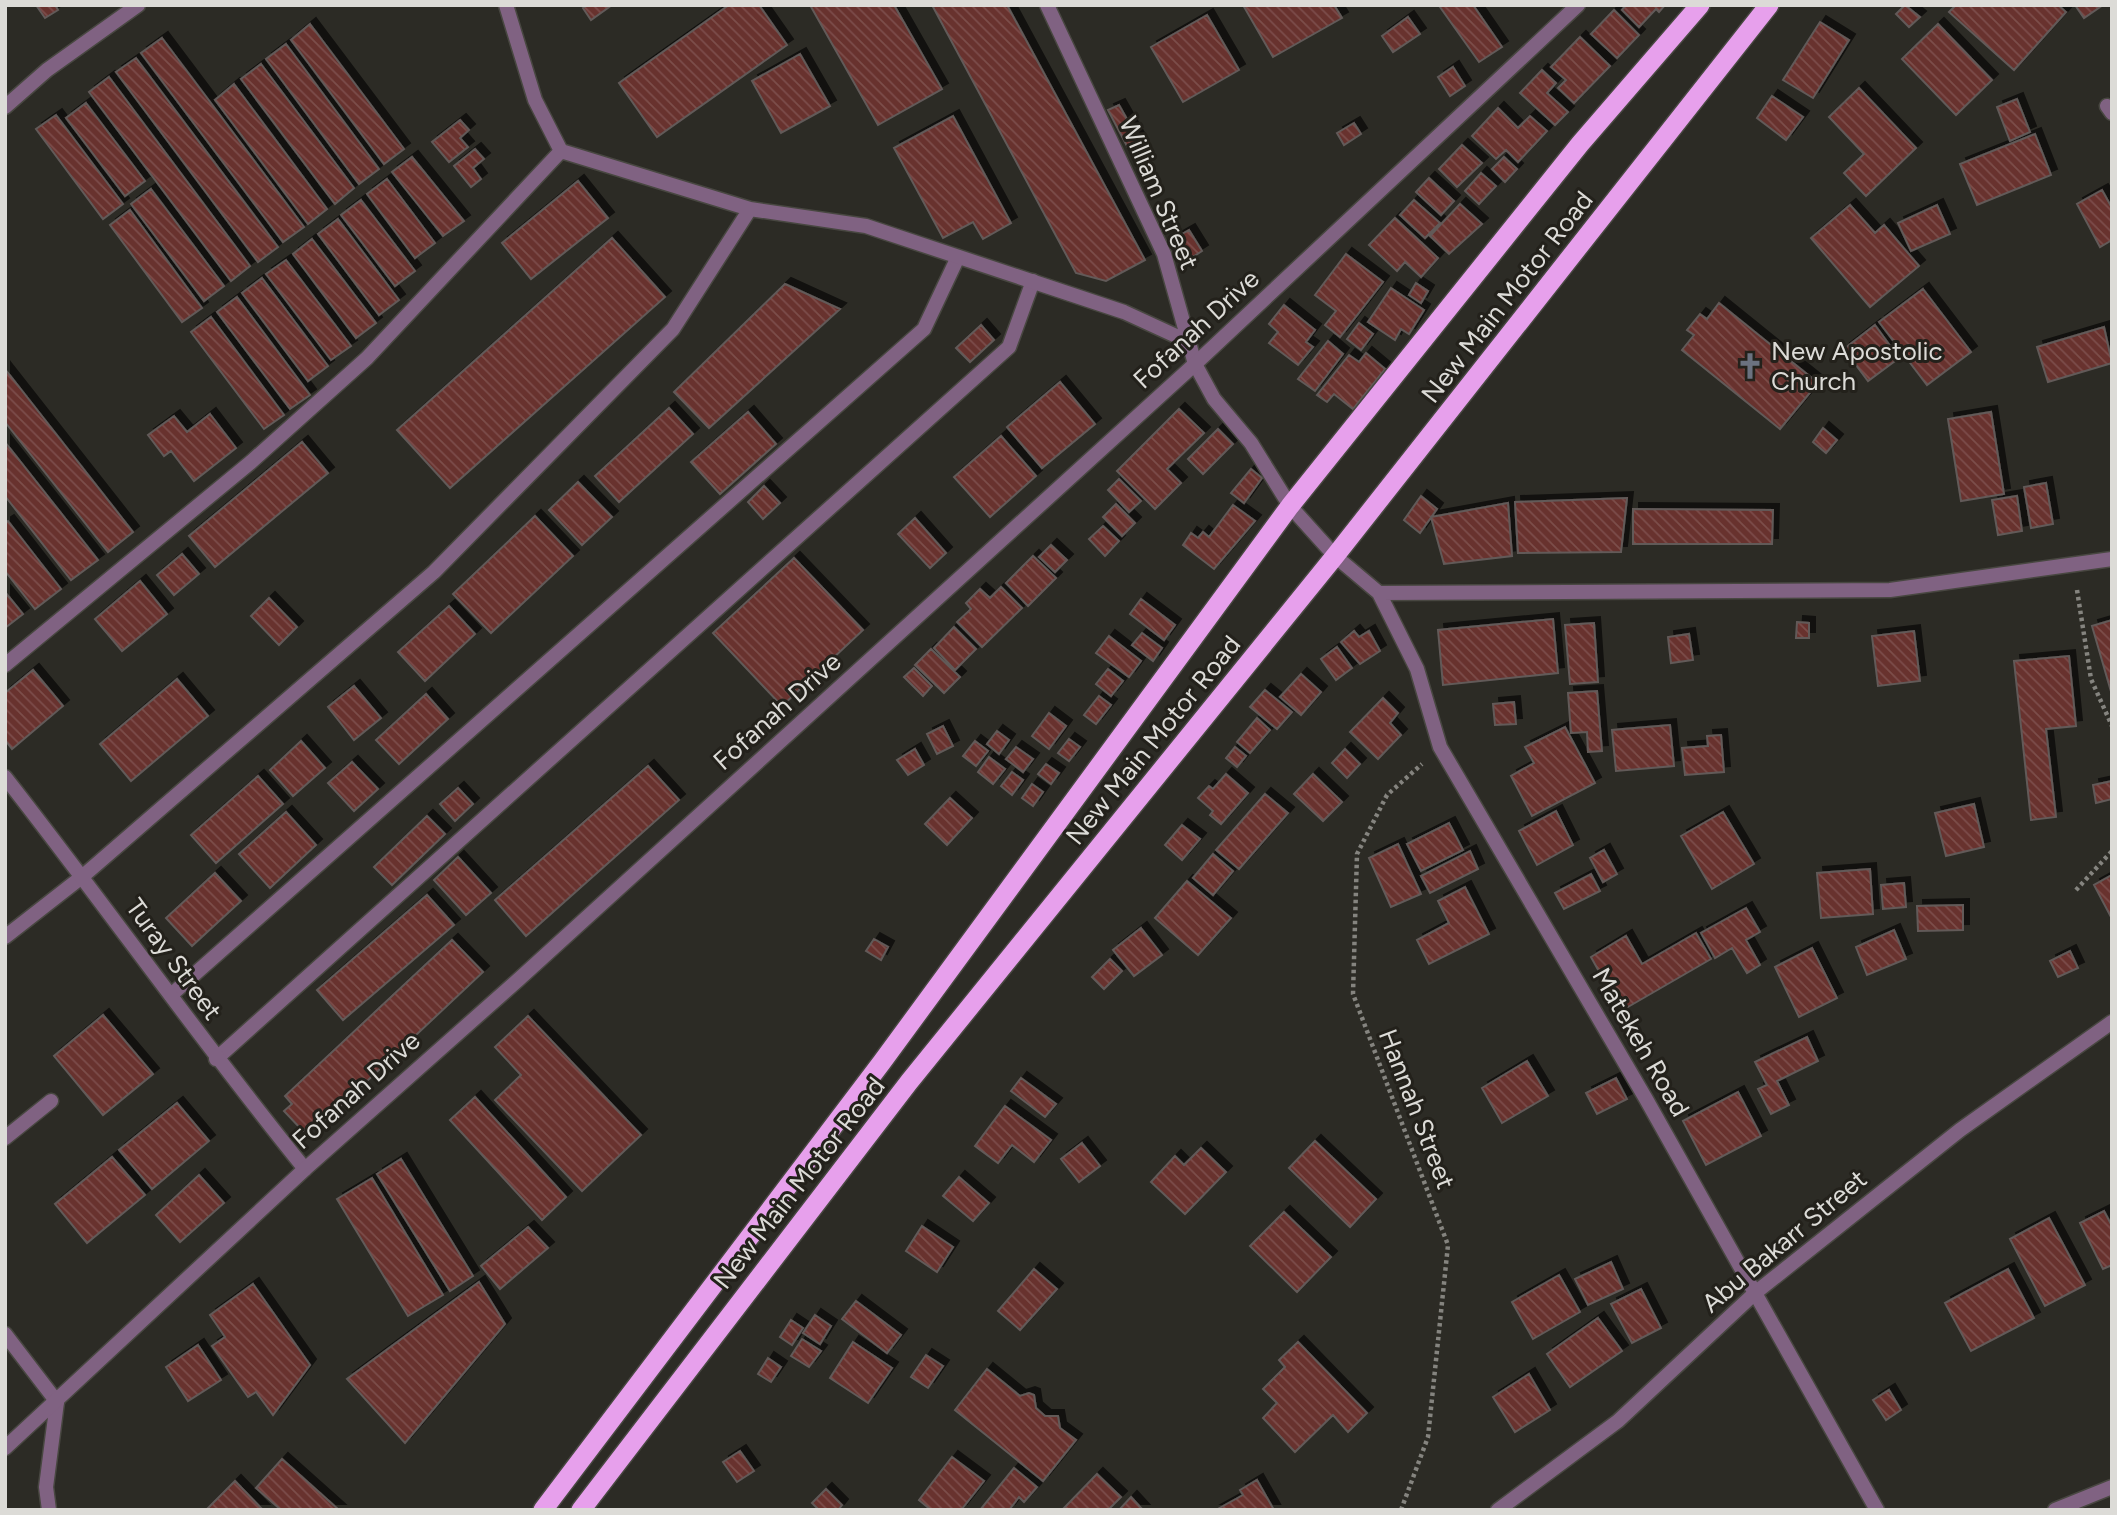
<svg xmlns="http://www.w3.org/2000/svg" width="2117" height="1515" viewBox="0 0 2117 1515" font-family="Figtree,sans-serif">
  <defs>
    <pattern id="building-back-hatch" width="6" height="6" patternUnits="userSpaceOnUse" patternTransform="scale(1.75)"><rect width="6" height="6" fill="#67312d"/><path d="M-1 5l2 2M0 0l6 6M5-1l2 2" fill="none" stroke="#7c4e4b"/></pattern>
    <filter id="shadow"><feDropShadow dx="6" dy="-6" stdDeviation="0" flood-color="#0009"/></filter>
  </defs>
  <rect width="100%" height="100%" fill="#2c2b25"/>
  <!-- building -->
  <path fill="url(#building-back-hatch)" stroke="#625a59" stroke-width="2" filter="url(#shadow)" d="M36,5H55L58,10L45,18Z
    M588,5H612L591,20L583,8Z
    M729,5H759L787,45L657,137L619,83Z
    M810,5H894L942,89L878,125Z
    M932,5H1007L1145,260L1106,281L1076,273Z
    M1243,5H1334L1342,18L1273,57Z
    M1443,5H1473L1502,47L1479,62L1440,7Z
    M1626,5H1665L1659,12L1656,9L1639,27L1622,10Z
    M1905,5L1920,17L1909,27L1896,14Z
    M1956,5H2058L2066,12L2014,70L1949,12Z
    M2075,5H2103L2084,18Z
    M1614,10L1639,35L1617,58L1591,34Z
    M1207,15L1239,70L1183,102L1151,47Z
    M1408,17L1420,34L1393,52L1382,36Z
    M1820,22L1849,40L1813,98L1783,80Z
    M310,24L404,149L384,164L291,40Z
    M1938,24L1992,80L1956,115L1902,59Z
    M1580,37L1610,66L1574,103L1558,88L1566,80L1551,67Z
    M162,38L304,227L283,242L141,53Z
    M286,44L379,169L359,184L266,59Z
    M800,54L830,106L781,133L752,81Z
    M136,58L278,247L258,262L116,72Z
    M261,64L354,188L335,204L241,79Z
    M1453,67L1465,86L1450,96L1438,77Z
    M1542,70L1556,83L1547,93L1568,112L1555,125L1520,93Z
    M109,77L250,266L231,281L89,92Z
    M234,84L327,209L308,224L215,100Z
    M1859,88L1916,148L1866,196L1844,173L1864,154L1829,117Z
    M1772,96L1803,117L1786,140L1757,118Z
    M2017,99L2030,132L2010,141L1997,107Z
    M86,103L145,181L125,196L66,118Z
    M1119,105L1140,142L1128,148L1108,110Z
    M1498,108L1518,128L1530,116L1547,131L1518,162L1506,150L1496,159L1472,136Z
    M56,115L123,204L103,219L36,129Z
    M953,116L1011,223L983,239L973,222L943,238L894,148Z
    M460,120L469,130L460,138L468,147L449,162L432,142Z
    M1354,123L1361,134L1344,145L1337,133Z
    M2035,134L2051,175L1977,205L1960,164Z
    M1462,145L1482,163L1457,187L1439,169Z
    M475,149L484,159L473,168L481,179L471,187L454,166Z
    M412,157L464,221L443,236L392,172Z
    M1504,157L1517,169L1505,182L1492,169Z
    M1481,173L1496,186L1479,204L1465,191Z
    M1429,178L1454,201L1441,215L1416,192Z
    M387,179L435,243L415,258L367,194Z
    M578,181L608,218L531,279L502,243Z
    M151,189L224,286L204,301L131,204Z
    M2102,190L2112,208V240L2100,247L2077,204Z
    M361,200L415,271L395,286L341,215Z
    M1414,200L1440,223L1425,238L1400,215Z
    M1460,204L1482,224L1449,254L1430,236Z
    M1850,205L1875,233L1884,225L1919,266L1870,307L1811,238Z
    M1937,205L1950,234L1911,251L1898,223Z
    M130,210L202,308L182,322L110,225Z
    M1395,218L1438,258L1421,277L1405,262L1397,271L1369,245Z
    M338,219L399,300L379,315L318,234Z
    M1189,230L1202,251L1188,260L1175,238Z
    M612,238L665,297L450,488L397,430Z
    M312,239L376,323L356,338L293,254Z
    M1346,254L1383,282L1340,337L1325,325L1336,311L1315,295Z
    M286,260L351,346L331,360L266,274Z
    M262,278L328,366L308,381L242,293Z
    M1416,283L1428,291L1421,303L1409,295Z
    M785,284L840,309L709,428L674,392Z
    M1391,288L1424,310L1409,334L1401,329L1395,340L1368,322Z
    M1923,289L1971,352L1927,385L1879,322Z
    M237,297L310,395L290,409L217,312Z
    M1719,303L1818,383L1780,429L1682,350L1694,335L1687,330L1700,314L1707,319Z
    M1284,305L1315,330L1306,342L1313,347L1298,365L1269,343L1278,332L1269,324Z
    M211,317L284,415L264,429L191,332Z
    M1359,323L1373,334L1361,350L1347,339Z
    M981,325L994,340L970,362L956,348Z
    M1875,325L1899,358L1868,381L1844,349Z
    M2104,327L2112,363L2048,382L2037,347Z
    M1328,341L1343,354L1315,391L1298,379Z
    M1366,353L1385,369L1353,409L1334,394L1327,402L1317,395L1349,355L1359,362Z
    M5,369L133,532L108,552L5,422Z
    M1060,382L1095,424L1042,468L1007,427Z
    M669,408L693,434L619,502L595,476Z
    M1179,409L1204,433L1167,469L1181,483L1155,509L1117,471Z
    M748,412L776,444L720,494L691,462Z
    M1991,412L2004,494L1961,501L1948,419Z
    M210,414L236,448L194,481L171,451L164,456L148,435L174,416L187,432Z
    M1823,428L1837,440L1826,453L1813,442Z
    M1218,429L1233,444L1203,474L1188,459Z
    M1001,436L1036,476L990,517L954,477Z
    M5,442L98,560L71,580L5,496Z
    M302,442L328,473L215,567L189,536Z
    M1251,469L1262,478L1244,503L1231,493Z
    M1119,479L1141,501L1129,512L1108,490Z
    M578,482L612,517L582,545L549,510Z
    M2046,483L2053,524L2031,528L2024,487Z
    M764,486L780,503L763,519L748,502Z
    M1421,496L1437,509L1420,533L1404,520Z
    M2017,496L2022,531L1998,535L1992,500Z
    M1627,498L1621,552L1518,553L1515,502Z
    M1508,503L1512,556L1444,564L1431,517Z
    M1116,504L1135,523L1122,536L1103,517Z
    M1233,505L1255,521L1214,569L1183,545L1191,533L1198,538L1203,532L1209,537Z
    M1633,509L1773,510L1772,544H1633Z
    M535,516L573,556L491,633L453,594Z
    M915,518L946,553L930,568L898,534Z
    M8,521L61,589L35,609L5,571V523Z
    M1103,526L1119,541L1105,556L1089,539Z
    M1051,545L1067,560L1055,572L1039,557Z
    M182,554L199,574L174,595L157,575Z
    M1033,556L1056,578L1028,606L1006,583Z
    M794,558L863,630L782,706L713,633Z
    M140,581L167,614L122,651L95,619Z
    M1001,587L1022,608L982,647L957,622L971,609L966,603L980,589L990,598Z
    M5,592L23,614L5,628Z
    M269,598L297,627L279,645L251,616Z
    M1141,599L1175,625L1164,640L1130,614Z
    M449,606L475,634L425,681L398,652Z
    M1553,619L1558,673L1443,685L1438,630Z
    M2112,620V695L2092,626Z
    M1797,622L1809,623V638H1796Z
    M1594,623L1598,682L1570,684L1565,625Z
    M954,627L976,649L955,670L934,648Z
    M1354,631L1359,637L1369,631L1380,651L1360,664L1341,642Z
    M1914,631L1920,681L1878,686L1872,636Z
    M1142,633L1162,648L1153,661L1132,645Z
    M1689,634L1693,660L1671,663L1668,637Z
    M1109,636L1141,661L1129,677L1096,653Z
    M1337,647L1352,668L1336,680L1321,659Z
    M931,649L960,677L944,693L915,665Z
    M2069,656L2076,726L2046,729L2056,817L2031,820L2014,661Z
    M914,668L932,686L923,696L904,677Z
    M1108,669L1123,681L1111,696L1096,684Z
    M33,670L63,706L12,749L5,740V693Z
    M1301,674L1321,692L1301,715L1280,697Z
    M177,679L208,716L131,781L100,744Z
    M354,686L381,718L354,740L328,707Z
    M1265,690L1292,712L1277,729L1250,707Z
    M1597,691L1602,751L1588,752L1587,732L1571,733L1568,693Z
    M426,694L448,719L399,764L376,740Z
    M1099,696L1111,705L1096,724L1084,715Z
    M1383,698L1398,713L1390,723L1401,735L1378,759L1350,732Z
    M1514,702L1516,724L1495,725L1493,704Z
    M1049,713L1066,726L1049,749L1032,736Z
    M1257,718L1270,730L1250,753L1237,742Z
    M1670,725L1674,766L1616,771L1612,730Z
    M943,726L953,746L937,754L927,734Z
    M1565,727L1595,783L1532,816L1511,776L1534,763L1525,747Z
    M997,731L1009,740L999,754L987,744Z
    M1721,735L1724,772L1685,775L1682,748L1708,746L1707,736Z
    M1069,739L1080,747L1069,761L1058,753Z
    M301,741L325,768L293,796L270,770Z
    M975,741L988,751L976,766L963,756Z
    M1016,747L1033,759L1023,772L1006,759Z
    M1235,747L1246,756L1237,767L1226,758Z
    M915,749L924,765L908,775L897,760Z
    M1345,749L1360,764L1347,778L1332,763Z
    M989,757L1005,769L993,784L978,772Z
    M352,762L378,789L354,811L328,783Z
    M1046,764L1059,773L1051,784L1038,774Z
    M648,766L679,800L526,936L495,900Z
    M1012,772L1023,780L1012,795L1001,786Z
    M1226,774L1248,793L1221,824L1210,815L1213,811L1198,798L1209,786L1213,789Z
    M1313,774L1342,802L1323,821L1294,794Z
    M258,776L283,804L216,863L191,835Z
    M2112,781V799L2096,803L2093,785Z
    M1032,784L1043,792L1033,806L1022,798Z
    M458,788L473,804L455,821L440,804Z
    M1265,794L1288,813L1239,869L1216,850Z
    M950,798L972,818L947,845L925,824Z
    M1974,804L1984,847L1946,856L1935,813Z
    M1556,811L1573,845L1537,865L1519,831Z
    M286,812L316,845L270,888L239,854Z
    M1723,812L1754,864L1712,889L1681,836Z
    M427,816L445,834L392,885L374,867Z
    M1449,823L1463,850L1421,871L1407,844Z
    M1182,825L1200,839L1182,860L1165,845Z
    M1398,844L1421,894L1391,907L1369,858Z
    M1604,850L1617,874L1603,882L1590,858Z
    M1470,851L1478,869L1430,893L1421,876Z
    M1213,854L1233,871L1213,895L1193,878Z
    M458,857L491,893L466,915L434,880Z
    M1870,869L1873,914L1821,918L1817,873Z
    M215,873L241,901L192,946L166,918Z
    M1591,874L1600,891L1564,909L1555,893Z
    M2112,875V917H2111L2094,885Z
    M1187,881L1231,918L1198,955L1155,918Z
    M1904,883L1906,907L1883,909L1881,885Z
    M1465,887L1489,934L1429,964L1417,940L1449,923L1438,901Z
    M427,895L454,925L343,1020L317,990Z
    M1963,905V930L1918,931L1917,906Z
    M1746,908L1760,932L1746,940L1760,965L1747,973L1732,948L1715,958L1701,933Z
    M1141,928L1162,955L1134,976L1113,950Z
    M1894,930L1906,959L1867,975L1856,947Z
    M1696,933L1711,959L1621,1011L1591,957L1626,936L1642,964Z
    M874,939L888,947L881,960L866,951Z
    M452,940L483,972L316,1129L311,1123L303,1131L284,1111L292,1104L285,1096Z
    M1812,948L1837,998L1799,1017L1775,967Z
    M2070,951L2078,968L2058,977L2050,961Z
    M1110,959L1122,971L1104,989L1092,977Z
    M103,1015L153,1074L103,1115L54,1056Z
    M528,1016L641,1135L582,1191L495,1100L521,1075L495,1047Z
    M1807,1037L1818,1061L1777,1081L1789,1105L1771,1114L1758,1089L1767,1085L1755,1062Z
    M1527,1061L1548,1096L1502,1123L1482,1088Z
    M1021,1078L1056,1104L1045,1117L1011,1091Z
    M1616,1078L1627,1099L1597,1114L1586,1093Z
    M1738,1092L1761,1136L1706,1165L1683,1121Z
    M475,1097L566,1197L542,1220L450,1120Z
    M177,1103L209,1141L152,1189L119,1150Z
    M1005,1106L1051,1140L1034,1162L1012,1145L998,1163L975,1146Z
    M1315,1141L1376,1199L1350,1227L1289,1168Z
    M1082,1143L1100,1166L1079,1182L1061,1159Z
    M1201,1148L1226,1172L1185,1214L1151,1182L1175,1156L1184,1165Z
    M112,1157L145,1195L87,1243L55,1204Z
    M401,1159L473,1276L450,1291L377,1174Z
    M199,1175L224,1203L180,1242L156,1215Z
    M959,1177L989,1203L973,1221L943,1196Z
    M372,1178L443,1295L408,1316L337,1199Z
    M2104,1211L2112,1226V1265L2103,1269L2080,1223Z
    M1284,1212L1331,1257L1297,1292L1250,1246Z
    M2049,1218L2085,1285L2045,1306L2010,1239Z
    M922,1226L953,1247L937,1272L906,1251Z
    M528,1227L548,1248L500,1289L481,1266Z
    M1611,1262L1623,1289L1588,1305L1575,1279Z
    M1034,1269L1057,1289L1020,1330L998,1311Z
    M2008,1269L2034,1318L1971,1351L1945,1303Z
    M1559,1275L1580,1312L1533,1339L1512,1302Z
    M479,1282L505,1324L405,1443L347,1379Z
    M253,1284L310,1365L273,1415L256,1392L248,1397L212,1346L225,1337L210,1315Z
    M1641,1289L1661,1328L1632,1343L1611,1304Z
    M856,1301L901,1335L887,1353L842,1319Z
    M815,1315L831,1326L820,1344L803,1333Z
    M1598,1318L1622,1351L1570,1387L1547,1354Z
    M791,1320L803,1328L792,1345L780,1337Z
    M802,1339L821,1351L809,1367L791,1356Z
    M853,1342L892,1368L868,1403L830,1378Z
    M1298,1342L1367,1413L1348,1432L1333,1415L1295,1452L1263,1418L1277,1403L1263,1389L1285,1367L1279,1360Z
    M198,1345L221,1380L188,1401L166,1367Z
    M926,1355L943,1366L928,1388L911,1377Z
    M768,1358L781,1367L771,1382L758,1374Z
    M987,1369L1020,1396L1029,1393L1034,1395L1036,1408L1045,1416H1058L1060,1428L1076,1440L1043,1481L955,1410Z
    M1529,1374L1550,1410L1515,1432L1493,1397Z
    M1889,1390L1901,1410L1886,1420L1873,1400Z
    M740,1451L754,1471L737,1482L723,1462Z
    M952,1457L984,1481L961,1510H931L919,1500Z
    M282,1459L339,1510H281L256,1488Z
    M1014,1468L1037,1487L1024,1502L1019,1497L1009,1510H980Z
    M1097,1474L1121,1497L1108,1510H1066L1064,1508Z
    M1257,1480L1274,1510H1216L1243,1495L1240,1490Z
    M235,1481L263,1510H206Z
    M826,1489L842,1505L838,1510H819L812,1503Z
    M1131,1497L1143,1510H1119Z"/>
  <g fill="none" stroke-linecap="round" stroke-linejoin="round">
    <defs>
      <path id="service" d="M5,937L83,876
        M171,995L924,329L958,257
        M216,1059L1009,347L1033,281
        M5,1138L51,1101
        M5,1334L57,1402"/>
      <path id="minor" d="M506,5L535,100L561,151L750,209L866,226L1124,312L1187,341
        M1047,5L1164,254L1195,364L1214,399L1251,443L1290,506
        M2107,106L2112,113
        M5,107L47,70L138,5
        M5,665L251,462L367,358L561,151
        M5,777C107,907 201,1041 305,1169
        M83,876L434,572L673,329L750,209
        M49,1510L46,1487L57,1402
        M2055,1510L2112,1487"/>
      <path id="tertiary" d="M1290,506L1335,556L1379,593L1417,669L1440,747L1646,1099L1877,1510
        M1379,593L1890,590L2112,559
        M5,1448L305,1169L518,980L1195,364L1578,5
        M1498,1510L1618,1421L1755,1293L1960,1130L2112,1022"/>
      <path id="trunk" d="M543,1510L882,1062L1290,506L1580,144L1700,5
        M581,1510L909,1082L1335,556L1769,5"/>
    </defs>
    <!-- service casing -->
    <use href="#service" stroke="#484741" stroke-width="17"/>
    <!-- minor casing -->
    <use href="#minor" stroke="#484741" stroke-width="17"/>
    <!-- tertiary casing -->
    <use href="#tertiary" stroke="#484741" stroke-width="17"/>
    <!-- trunk casing -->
    <use href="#trunk" stroke="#484741" stroke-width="22"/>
    <!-- path -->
    <path stroke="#85847f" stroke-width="4.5" stroke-dasharray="3.5 3.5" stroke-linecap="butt" d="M2077,590L2091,679L2112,726
      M2076,890L2112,851
      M1401,1510L1428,1437L1448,1245L1353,994L1357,854L1387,795L1422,764"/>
    <!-- service -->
    <use href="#service" stroke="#806282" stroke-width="14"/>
    <!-- minor -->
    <use href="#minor" stroke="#806282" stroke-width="14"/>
    <!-- tertiary -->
    <use href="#tertiary" stroke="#806282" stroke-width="14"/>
    <!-- trunk -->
    <use href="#trunk" stroke="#e7a0ec" stroke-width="19"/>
  </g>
  <!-- icons -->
  <defs>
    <symbol id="church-bare" viewBox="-9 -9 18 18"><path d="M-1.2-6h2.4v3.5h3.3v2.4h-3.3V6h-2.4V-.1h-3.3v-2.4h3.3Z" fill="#6b7280" stroke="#23211b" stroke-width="2.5" paint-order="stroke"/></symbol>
  </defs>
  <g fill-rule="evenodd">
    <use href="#church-bare" x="1731" y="347" width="38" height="38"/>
  </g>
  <g text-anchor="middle" stroke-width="6" stroke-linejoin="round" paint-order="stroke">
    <!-- street labels -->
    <g font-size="26" fill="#dcdbd7" stroke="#23211b">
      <text transform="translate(1159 193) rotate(67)" y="9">William Street</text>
      <text transform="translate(1507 297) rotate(-52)" y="9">New Main Motor Road</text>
      <text transform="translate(1196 329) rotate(-43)" y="9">Fofanah Drive</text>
      <text transform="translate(777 711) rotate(-42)" y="9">Fofanah Drive</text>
      <text transform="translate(1153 740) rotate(-51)" y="9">New Main Motor Road</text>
      <text transform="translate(174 959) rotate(54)" y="9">Turay Street</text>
      <text transform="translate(1641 1042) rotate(60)" y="9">Matekeh Road</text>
      <text transform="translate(356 1090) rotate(-42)" y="9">Fofanah Drive</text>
      <text transform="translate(1417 1109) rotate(69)" y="9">Hannah Street</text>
      <text transform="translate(799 1183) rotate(-52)" y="9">New Main Motor Road</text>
      <text transform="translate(1784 1241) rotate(-40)" y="9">Abu Bakarr Street</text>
    </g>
    <!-- poi labels -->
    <g font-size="26" fill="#dcdbd7" stroke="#23211b" text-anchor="start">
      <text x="1771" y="360">New Apostolic<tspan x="1771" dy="30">Church</tspan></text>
    </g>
  </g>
  <!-- border -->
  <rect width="2117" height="1515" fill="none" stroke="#dcdbd7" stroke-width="14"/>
</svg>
